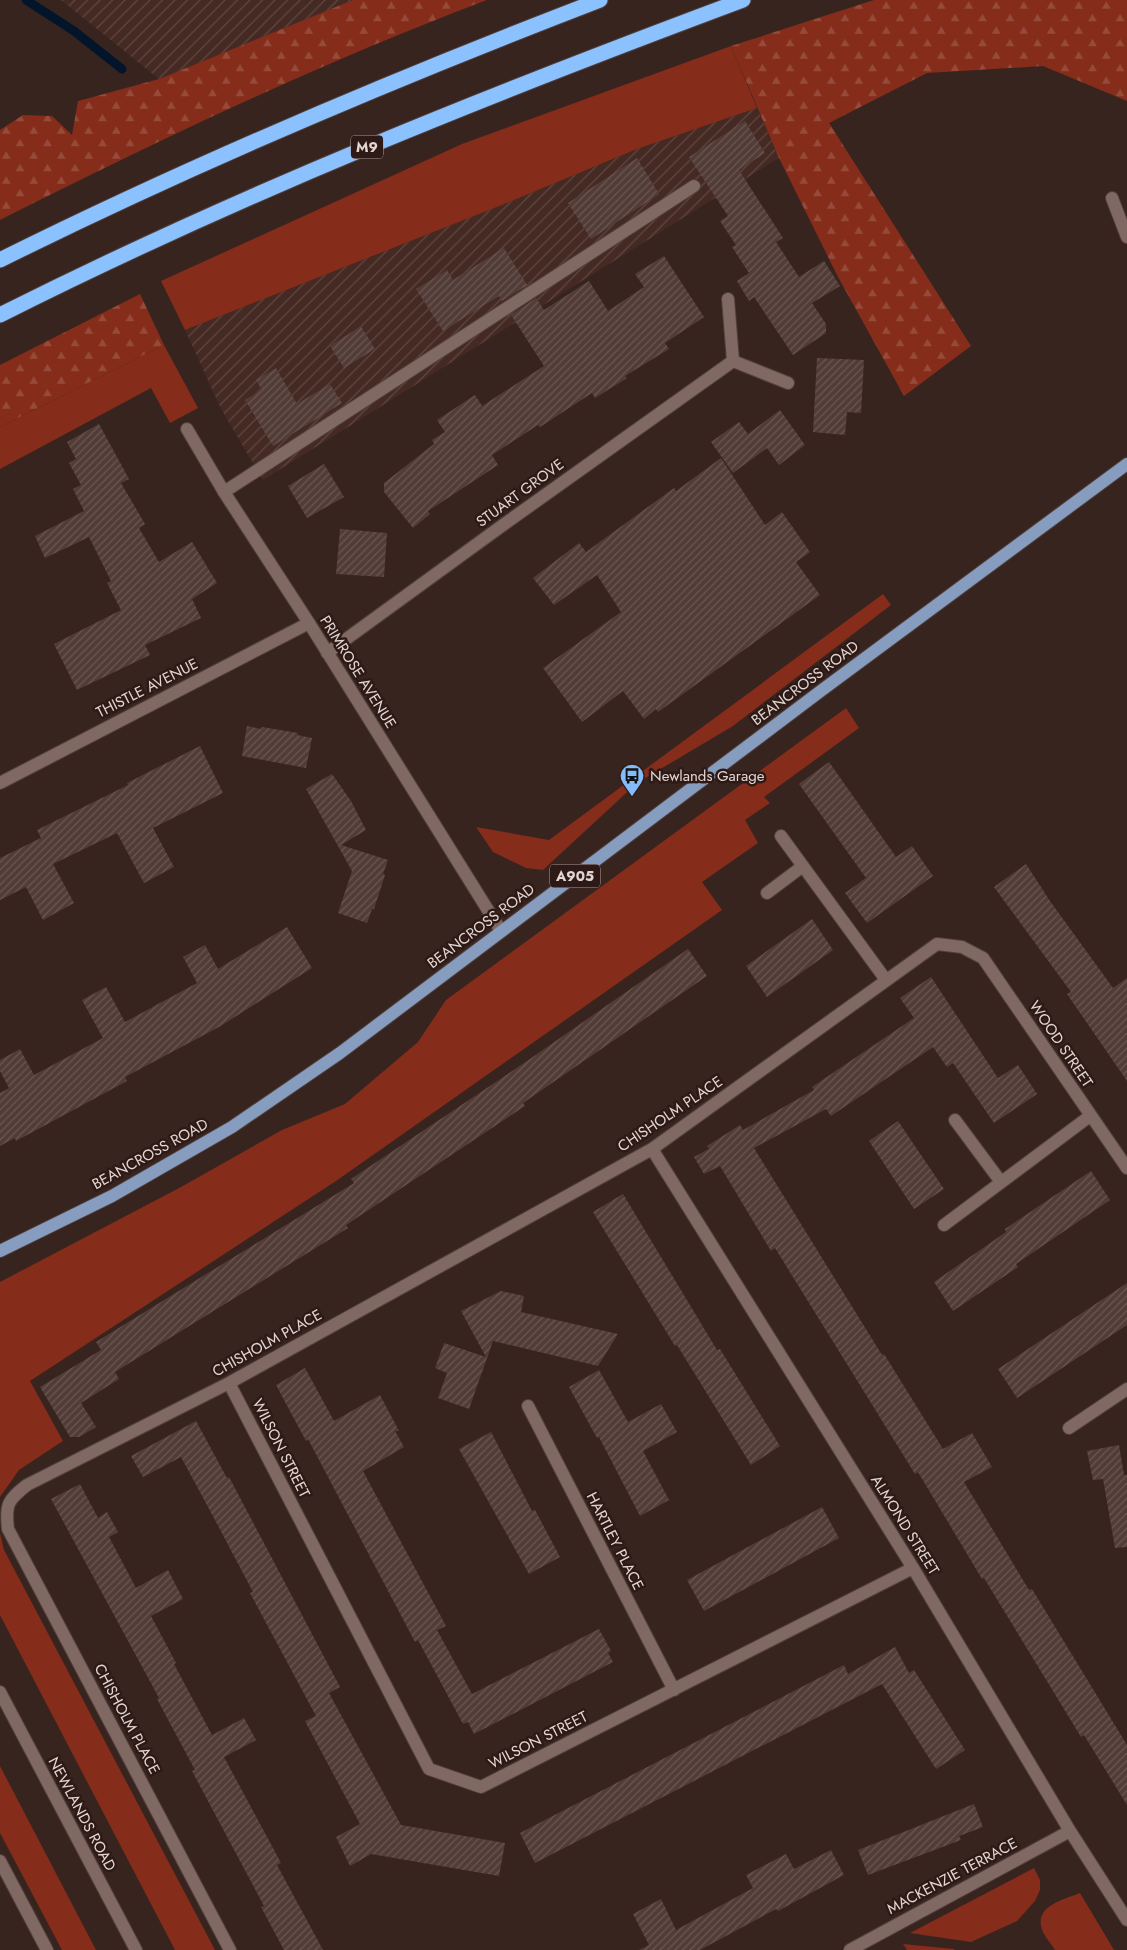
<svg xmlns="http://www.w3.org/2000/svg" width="1127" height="1950" viewBox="0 0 1127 1950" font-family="Jost,sans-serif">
  <defs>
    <pattern id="industrial-furrows" width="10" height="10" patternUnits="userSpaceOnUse" patternTransform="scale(1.25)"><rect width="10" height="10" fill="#452923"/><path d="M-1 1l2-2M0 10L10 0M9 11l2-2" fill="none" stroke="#604742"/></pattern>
    <pattern id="forest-firs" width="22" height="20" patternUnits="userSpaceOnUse" patternTransform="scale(1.25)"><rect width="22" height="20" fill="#852c1a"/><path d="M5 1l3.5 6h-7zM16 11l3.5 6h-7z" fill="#964a3a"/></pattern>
    <pattern id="building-hatch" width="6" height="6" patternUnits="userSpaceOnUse" patternTransform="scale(1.25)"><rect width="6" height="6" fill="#523c37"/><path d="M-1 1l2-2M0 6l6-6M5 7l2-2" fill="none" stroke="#6b5753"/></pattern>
  </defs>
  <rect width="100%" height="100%" fill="#38241f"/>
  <!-- industrial -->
  <path fill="url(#industrial-furrows)" d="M61,0H353L159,79Z
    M757,108L779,158L263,480L221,409L185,330L502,205L637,149Z"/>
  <!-- green -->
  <path fill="#852c1a" d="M731,46L757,108L637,149L502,205L185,330L161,281L462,144Z
    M164,345L198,408L170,423L151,388L0,469V427Z
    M883,594L891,605L733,726L637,783L543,870L526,868L493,852L476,827L549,840Z
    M846,708L859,728L764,797L770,803L745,820L758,843L702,882L722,910L336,1181L30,1381L63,1441L19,1470L0,1497V1282L181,1187L282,1130L345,1104L418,1042L446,1000Z
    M0,1533L4,1550L215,1950H175L0,1615Z
    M0,1766L96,1950H62L0,1833Z
    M1034,1868L1040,1880V1890L1035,1901L1017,1921L971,1942L910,1933Z
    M1080,1893L1114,1950H1055C1051,1943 1042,1934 1041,1926C1037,1905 1065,1899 1080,1893Z
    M903,1944L954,1949V1950H907Z"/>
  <!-- forest -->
  <path fill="url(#forest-firs)" d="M353,0H487C320,63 159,140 0,220V130L23,115L52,116L72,135L78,101L159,79Z
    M874,0H1127V101L1043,66L927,73L829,123L971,346L904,396L838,277L779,158L731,46Z
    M140,294L164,345L0,427V365Z"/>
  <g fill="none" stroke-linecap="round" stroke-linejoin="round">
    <!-- stream -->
    <path stroke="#02152a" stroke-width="9" d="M26,0L74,31L122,69"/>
  </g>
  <!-- building -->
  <path fill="url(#building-hatch)" d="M745,121L765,153L739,170L783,238L776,242L799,277L824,261L840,286L812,303L826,324V333L793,355L754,297L749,301L737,281L749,273L732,247L736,245L720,221L728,216L689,157Z
    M637,158L659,194L591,239L568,203Z
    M504,248L527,285L502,301L499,296L443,331L416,289L447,270L453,280Z
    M664,256L704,317L665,343L669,349L625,376L627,378L595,398L592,393L540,427L538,425L492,455L498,465L428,511L430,514L413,528L384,492V483L434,444L432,440L445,432L437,420L475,395L482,406L544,366L511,315L536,298L544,310L589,281L608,311L644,287L635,274Z
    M361,326L375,349L344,368L330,346Z
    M817,358L864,360L861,413L847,412L845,435L813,432Z
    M276,368L297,404L330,384L342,403L273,446L245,400L262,390L256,380Z
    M780,410L805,445L779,465L767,448L733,473L711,442L739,422L748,434Z
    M99,424L129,479L121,483L145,524L139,528L159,562L192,542L217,583L192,599L201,618L145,645L150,655L77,690L54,644L121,610L107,583L111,581L89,537L45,558L35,536L84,511L73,489L81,485L69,463L76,459L67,442Z
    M721,458L765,525L782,512L810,552L796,562L820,595L658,712L656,709L644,719L623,691L582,722L543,668L621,612L597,575L554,605L533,578L579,543L586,552L674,488L676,491Z
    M324,464L344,497L307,518L288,486Z
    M340,529L387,533L384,577L336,574Z
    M247,726L261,729L262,727L298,733L297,735L312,738L306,768L242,756Z
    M200,746L223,793L153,828L174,867L144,883L117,833L53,864L74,903L43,920L26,887L0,900V858L41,838L37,830L128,785L127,783Z
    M829,762L896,857L912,846L933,876L867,923L845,893L866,878L799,784Z
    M332,774L351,801L366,830L341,845L388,860L383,874L385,875L374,909H372L367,923L338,913L352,871L306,789Z
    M1026,864L1050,901L1113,988L1127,978V1081L1067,994L1071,992L994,887Z
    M812,919L833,950L767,997L746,966Z
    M287,927L312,968L219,1027L125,1077L127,1081L16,1141L15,1138L0,1146V1093L9,1088L0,1071V1060L20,1049L34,1075L103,1038L82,1000L106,987L125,1022L197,983L183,957L205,945L218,969Z
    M688,949L707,976L523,1103L525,1106L346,1225L348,1228L115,1372L119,1379L81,1403L96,1427L79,1437H70L40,1387L101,1350L96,1342L354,1183L351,1179L527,1061Z
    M931,977L998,1078L1018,1065L1037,1094L994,1123L953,1063L947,1067L933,1047L831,1116L826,1109L754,1148L882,1355L884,1354L943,1449L972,1433L992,1467L964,1482L1029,1590L1032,1589L1127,1745V1805L1084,1735L1081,1737L984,1578L982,1579L918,1472L915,1474L775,1248L771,1251L720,1166L704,1174L694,1157L709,1149L707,1146L740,1125L743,1130L814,1090L812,1087L914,1018L900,998Z
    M898,1121L944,1189L914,1209L869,1141Z
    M1091,1171L1110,1200L1016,1264L1018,1267L953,1311L934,1282L1006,1232L1005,1229Z
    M623,1194L717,1350L720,1349L780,1446L751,1465L677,1345L675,1346L593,1212Z
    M1127,1283V1325L1017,1398L998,1369Z
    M501,1291L524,1296L521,1312L618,1334L598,1366L493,1341L469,1409L438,1398L447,1373L435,1368L444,1343L486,1357L461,1311Z
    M305,1368L334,1421L380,1395L399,1431H395L404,1447L363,1471L446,1626L437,1630L472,1694L599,1629L611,1651L608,1653L613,1662L474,1734L468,1722L463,1724L418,1640L415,1642L308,1439L306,1441L276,1385Z
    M599,1370L628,1422L661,1404L677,1432L643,1451L669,1500L640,1516L599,1437L597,1438L569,1387Z
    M196,1421L227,1478L229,1477L340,1687L329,1693L401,1825L505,1843L499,1876L371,1854L350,1866L336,1837L360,1824L305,1721L316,1716L250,1593L253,1592L215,1520L181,1457L143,1477L131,1456Z
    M491,1432L532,1511L535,1510L560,1557L529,1574L459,1449Z
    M1119,1445L1124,1475H1127V1547L1115,1548L1103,1479L1093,1480L1087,1451Z
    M80,1484L98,1518L107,1512L118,1532L109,1537L136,1588L168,1570L183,1599L151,1616L176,1663L174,1664L212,1735L244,1718L256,1740L224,1757L281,1863L277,1865L323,1950H284L261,1907L264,1906L192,1771L195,1770L157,1699L159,1698L51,1499Z
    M822,1507L839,1538L704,1611L687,1580Z
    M895,1647L909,1673L914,1670L965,1750L936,1769L882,1684L535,1863L520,1833L844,1665L848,1674Z
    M974,1804L983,1827L959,1836L961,1840L868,1875L858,1850Z
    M831,1850L844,1875L778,1911L776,1909L700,1950H639L649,1945L633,1914L661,1899L676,1930L753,1888L746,1875L786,1854L794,1869Z"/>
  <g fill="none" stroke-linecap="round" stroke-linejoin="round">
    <defs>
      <path id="service" d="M1112,198L1127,237
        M224,492L694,186"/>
      <path id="minor" d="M728,299L733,361L788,383
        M187,429L224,492L309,623L501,931
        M327,653L503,525L733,361
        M0,783L309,623
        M781,836L886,980
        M767,893L803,866
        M955,1120L1001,1182
        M652,1149L913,1568L1070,1831L1127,1920
        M944,1225L1090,1116
        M229,1383L429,1769L481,1787L913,1568
        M528,1406L674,1690
        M1069,1428L1127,1389
        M0,1861L47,1950
        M230,1950L8,1529C5,1504 8,1500 27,1485L229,1383L652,1149L937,944L962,947L983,958L1127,1168
        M850,1950L1070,1831"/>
      <path id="secondary" d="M0,1692L136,1950"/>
      <path id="primary" d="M0,1251L112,1196L232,1127L340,1053L822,690L1127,464"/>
      <path id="motorway" d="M0,260C195,163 397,78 600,0
        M0,315C240,194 491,94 743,0"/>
    </defs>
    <!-- service casing -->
    <use href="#service" stroke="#51403d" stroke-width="14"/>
    <!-- minor casing -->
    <use href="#minor" stroke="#51403d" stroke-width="14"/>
    <!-- secondary casing -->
    <use href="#secondary" stroke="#51403d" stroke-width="14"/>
    <!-- primary casing -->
    <use href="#primary" stroke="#51403d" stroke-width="14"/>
    <!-- motorway casing -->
    <use href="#motorway" stroke="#51403d" stroke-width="17"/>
    <!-- service -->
    <use href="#service" stroke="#806863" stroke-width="12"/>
    <!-- minor -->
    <use href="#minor" stroke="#806863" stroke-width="12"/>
    <!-- secondary -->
    <use href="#secondary" stroke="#806863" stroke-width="12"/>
    <!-- primary -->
    <use href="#primary" stroke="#869dc0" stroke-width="12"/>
    <!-- motorway -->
    <use href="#motorway" stroke="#8ac1fe" stroke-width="15"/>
  </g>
  <!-- icons -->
  <defs>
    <symbol id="bus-pin" viewBox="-11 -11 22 30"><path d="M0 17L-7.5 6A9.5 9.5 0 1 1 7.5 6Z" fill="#84bcfb" stroke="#2d1a16"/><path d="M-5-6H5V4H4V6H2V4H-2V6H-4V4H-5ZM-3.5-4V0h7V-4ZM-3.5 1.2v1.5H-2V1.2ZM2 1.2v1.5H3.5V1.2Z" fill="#111"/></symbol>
  </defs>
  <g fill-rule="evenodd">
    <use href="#bus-pin" x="618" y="762" width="28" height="38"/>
  </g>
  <g text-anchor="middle" stroke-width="5" stroke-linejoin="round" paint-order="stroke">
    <!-- shield labels -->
    <g fill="#2d1a16" stroke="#ac9d99" stroke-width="1">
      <rect x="351" y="135.5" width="32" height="23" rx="4"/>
      <rect x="550" y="864.5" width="50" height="23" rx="4"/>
    </g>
    <g font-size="14" font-weight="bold" fill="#e3d5d1">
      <text x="367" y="152">M9</text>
      <text x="575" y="881">A905</text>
    </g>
    <!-- street labels -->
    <g font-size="15" fill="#e3d5d1" stroke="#2d1a16">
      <text transform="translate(520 493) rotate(-36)" y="5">STUART GROVE</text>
      <text transform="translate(358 672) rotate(58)" y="5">PRIMROSE AVENUE</text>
      <text transform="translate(805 683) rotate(-37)" y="5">BEANCROSS ROAD</text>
      <text transform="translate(147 688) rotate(-27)" y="5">THISTLE AVENUE</text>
      <text transform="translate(481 926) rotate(-37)" y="5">BEANCROSS ROAD</text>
      <text transform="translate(1061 1044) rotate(56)" y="5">WOOD STREET</text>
      <text transform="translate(670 1114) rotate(-34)" y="5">CHISHOLM PLACE</text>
      <text transform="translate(150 1154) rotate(-29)" y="5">BEANCROSS ROAD</text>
      <text transform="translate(267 1343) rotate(-29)" y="5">CHISHOLM PLACE</text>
      <text transform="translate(281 1448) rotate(63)" y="5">WILSON STREET</text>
      <text transform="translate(905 1525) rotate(58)" y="5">ALMOND STREET</text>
      <text transform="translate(615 1541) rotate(63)" y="5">HARTLEY PLACE</text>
      <text transform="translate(127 1719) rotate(62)" y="5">CHISHOLM PLACE</text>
      <text transform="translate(538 1740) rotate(-27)" y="5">WILSON STREET</text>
      <text transform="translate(82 1814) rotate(62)" y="5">NEWLANDS ROAD</text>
      <text transform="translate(952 1876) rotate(-28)" y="5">MACKENZIE TERRACE</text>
    </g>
    <!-- poi labels -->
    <g font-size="15" fill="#e3d5d1" stroke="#2d1a16" text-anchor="start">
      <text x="650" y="781">Newlands Garage</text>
    </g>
  </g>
</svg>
